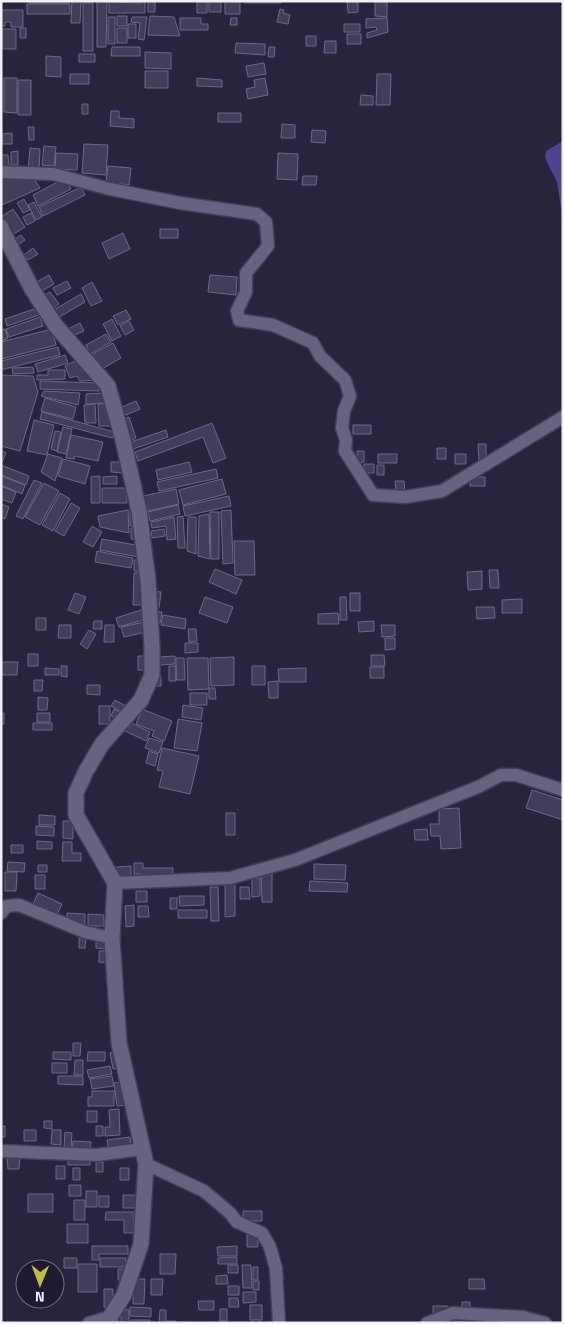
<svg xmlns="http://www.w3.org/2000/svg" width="564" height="1324" viewBox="0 0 564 1324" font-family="'Titillium Web',sans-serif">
  <rect width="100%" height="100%" fill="#27243d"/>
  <!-- water -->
  <path fill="#524390" d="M563,141V220L557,182L545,158L546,151Z"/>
  <!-- building -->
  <path fill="#413e59" stroke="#6c6987" d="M29,1H69V3H29Z
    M72,1H81L80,23H71Z
    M97,1H107L106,47H97Z
    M142,1H145V13H109V2L142,3Z
    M148,1H155V12H148Z
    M197,1H207V13H197Z
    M209,1H221V12H209Z
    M225,1H240V14H225Z
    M244,1H281V3H244Z
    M347,1H358V12L348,13Z
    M375,1H387V17L375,16Z
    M83,3H93V51H83Z
    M27,4H70V14H27Z
    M280,9L284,10L283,13L290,15L288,24L277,22Z
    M1,10H23V27H11V22H5V26H1Z
    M117,16H127V26H117Z
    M150,16L174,17L180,36L148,35Z
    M108,17H115V44H108Z
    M132,17H147L144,40L138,39L140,23L131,22Z
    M180,18H201V24H208V30H180Z
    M231,18H237V25H230Z
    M387,18L388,32L367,38V33L377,30L376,27L366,28V19Z
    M128,24H136V38H128Z
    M344,24H360V32H344Z
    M20,28H26V38H20Z
    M117,28H127V43H117Z
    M2,29H16V49H2Z
    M347,34H361V44H347Z
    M306,36H316V46H306Z
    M325,41H336V53H324Z
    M236,43L265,44V55L235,53Z
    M112,47H140V56H111Z
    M269,47H275L274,57H268Z
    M145,52L171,53V69L145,68Z
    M79,54H95V62H79Z
    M46,56L61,57V77L46,76Z
    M264,63L266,74L248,77L246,66Z
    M145,71H168V88H145Z
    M70,74H89V84H70Z
    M377,74H391L390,105H376Z
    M4,78H17V113L4,112Z
    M197,78L222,80V87L197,86Z
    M265,78L268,95L248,99L246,89L255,87L254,80Z
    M18,80H31V115H18Z
    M361,95L373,96V105H360Z
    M82,104H88V114H82Z
    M111,111H119V118L134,119V128L110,126Z
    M218,113H241V122H218Z
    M282,124L295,125V138H281Z
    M28,127H34V140H29Z
    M312,130L326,131L325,143L311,142Z
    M12,133V144H2V134Z
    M84,144L108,145L106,175L82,173Z
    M44,146L56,147L54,166L42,165Z
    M30,148L40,149L39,170H28Z
    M18,151V165H11V152Z
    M56,153L78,154L77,170L55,169Z
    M278,153L298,154L297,180L277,179Z
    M1,155H8L9,166H1Z
    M108,166L131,168L129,185L106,182Z
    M32,176L40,188L2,205L1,178Z
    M303,176H317L316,185H302Z
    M65,178L71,189L38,206L33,195Z
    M81,187L85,195L43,216L39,207Z
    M24,199L30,210L23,213L17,203Z
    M34,202L42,217L36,220L28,205Z
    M13,209L25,227L12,235L1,217Z
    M31,213L35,221L27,225L23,217Z
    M160,229H178V238H160Z
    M123,233L130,249L109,259L102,243Z
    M21,235L25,240L15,247L11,242Z
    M33,248L38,254L28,260L24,255Z
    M49,275L54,284L40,292L35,283Z
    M210,275L237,277L236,295L208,292Z
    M67,281L71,288L57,295L53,288Z
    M92,282L102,301L91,306L82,288Z
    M50,292L59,304L51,310L42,297Z
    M81,294L85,302L56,319L52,311Z
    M37,308L39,315L7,326L5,319Z
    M126,310L131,319L118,325L113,316Z
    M40,317L43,326L9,337L6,329Z
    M112,319L121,336L112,341L103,324Z
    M129,321L134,330L125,335L120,326Z
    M80,323L84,331L72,336L68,329Z
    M5,329L8,338L1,341V330Z
    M52,329L56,345L1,359V342Z
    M106,334L111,342L90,354L86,345Z
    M113,343L121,358L100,370L91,355Z
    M58,347L60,355L1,370V361Z
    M65,355L68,363L38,372L35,364Z
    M79,359L96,380L80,381L77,376L70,378L65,366Z
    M33,367L34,373L13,374L12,368Z
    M48,370H65V379L37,380V375H48Z
    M1,375L33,376L38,392L20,451L1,446Z
    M40,381L99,383V391L40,389Z
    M44,391L80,393L78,405L41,396Z
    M105,393L106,403L86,404V394Z
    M45,398L76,407L73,419L41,411Z
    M136,401L140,409L124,416L120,408Z
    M112,403L113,426H99L98,404Z
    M95,404L96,423H85L84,405Z
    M42,412L114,432L112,438L40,419Z
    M129,417L136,438L130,441L122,420Z
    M34,420L54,425L47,455L27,451Z
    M212,423L226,458L213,463L203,437L138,461L135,452Z
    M353,425H371V434H353Z
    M63,427L72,429L66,454L57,452Z
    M166,430L168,437L133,449L131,442Z
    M55,431L61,432L57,451L51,449Z
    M71,435L103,442L98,461L75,456L74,459L66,458Z
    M478,444H486V462H479Z
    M437,448H446V459H437Z
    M1,450L6,453L2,462L1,461Z
    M357,451H364V462L357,463Z
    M48,454L62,458L55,481L41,472Z
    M378,454H397V463H378Z
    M455,454H466V464H455Z
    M63,459L90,466L85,484L58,476Z
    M111,462H124V473L111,472Z
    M189,462L192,472L158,480L156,470Z
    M364,464H374V473H364Z
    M1,465L29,476L26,485L1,475Z
    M377,465H384V475H377Z
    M216,469L218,478L159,491L157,482Z
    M1,476L25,485L22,494L1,485Z
    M100,476V503H91V477Z
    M117,476V484H103V477Z
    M470,477H485V486H470Z
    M222,479L226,494L183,505L179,490Z
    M34,480L42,483L23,519L16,516Z
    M395,481H404L405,493H396Z
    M44,483L59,491L40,525L25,517Z
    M1,486L16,492L12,503L1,499Z
    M102,488H127V503H102Z
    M176,489L179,504L147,511L143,496Z
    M60,493L70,499L53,531L42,525Z
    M229,496L231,506L185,516L183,506Z
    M71,503L80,508L64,536L55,531Z
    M1,504L9,507L5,519L1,517Z
    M178,505L180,514L150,521L148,512Z
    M130,507H138V526H130Z
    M128,510L129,533L100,527L98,516Z
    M231,510L233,563L223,564L221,511Z
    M210,512H219V559H211Z
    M209,514L210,559L198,556L199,516Z
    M183,516L185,548H178L177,517Z
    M174,517L176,539L167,540L166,526L152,528L151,522Z
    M188,517H196V554L187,551Z
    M92,526L102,532L93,547L83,542Z
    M131,528H139V539H131Z
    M164,529L165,536L152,538L151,531Z
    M102,539L141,546L139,557L100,550Z
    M234,541H254L255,575H235Z
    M97,551L133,558L131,568L95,562Z
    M134,560H143V571H134Z
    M215,569L242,580L236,594L209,582Z
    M489,570H498L499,588H490Z
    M482,571V589L468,590L467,572Z
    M134,573H142L141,605H133Z
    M154,591L161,592L159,608L151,607Z
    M75,593L86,597L79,614L68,610Z
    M350,593H360V611H350Z
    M205,597L233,607L227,623L199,613Z
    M340,597H346L347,620H340Z
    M522,599V613H502V600Z
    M476,607H494L495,618L477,619Z
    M141,610L143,620L119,627L116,618Z
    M154,611L162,612L160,623L152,622Z
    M338,613L339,624H318V614Z
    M163,615L186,619L185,629L161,625Z
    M36,618H46V630H36Z
    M94,621H102V629H93Z
    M374,621V631L359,632L358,622Z
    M144,622L146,632L124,637L121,627Z
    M59,625H71V638H58Z
    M105,625H114V642H104Z
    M381,625H395V636L382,637Z
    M188,629H196L197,641L189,642Z
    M89,630L96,634L87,649L80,644Z
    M385,638H395V649L385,650Z
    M185,643H198V652L185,653Z
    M28,654H38V666H28Z
    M371,655H384L385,666H371Z
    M138,656H147V670H138Z
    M175,656V664L160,665L159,657Z
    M234,657V685L211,686L210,658Z
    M176,658H184L185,680H176Z
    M187,658H208L209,689L188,690Z
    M1,662H18L17,675H1Z
    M61,666H67V677L61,676Z
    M169,666H176V681H169Z
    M252,666H265V685H252Z
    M370,667H384V678H370Z
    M45,668L59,669V675H45Z
    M306,668V682H279L278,669Z
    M152,676H161V686H152Z
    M34,680H43L42,691H34Z
    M278,681V698H269L268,682Z
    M87,685H100V695L87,694Z
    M209,688H215L216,699H209Z
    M190,693H207V705H190Z
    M38,697L48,698L47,710H38Z
    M115,700L128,707L124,713L111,706Z
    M183,705L203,708L201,720L182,717Z
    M99,706H110V724H99Z
    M114,709L122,714L119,720L111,716Z
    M142,709L172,721L164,741L152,736L154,731L136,724Z
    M1,713H4V724H1Z
    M37,713H50V722H37Z
    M178,719L202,723L197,751L174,748Z
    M129,722L150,732L146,741L125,731Z
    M33,723H52V730H33Z
    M149,738L163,742L159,753L145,748Z
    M162,748L199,756L190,794L159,787L163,771L157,770Z
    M149,751L158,754L155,766L146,763Z
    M532,790L563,800V820L526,808Z
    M459,808L461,848L441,849L440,836H431L430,824H439V809Z
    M226,813H235V835H226Z
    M39,815L55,816V825H39Z
    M63,821H73V839L63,838Z
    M36,826L54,827V836L36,835Z
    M427,829L428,840H415L414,830Z
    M37,841L52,842V849H37Z
    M63,842H72V853H81V861H62Z
    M11,845H23V853H11Z
    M8,862L25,863L24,872L7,871Z
    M134,863H143V868H173V878L140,879V874H134Z
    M314,864L346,865L345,880L314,879Z
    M38,865H47V872H38Z
    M131,866V876H116V867Z
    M5,872H17L16,891H5Z
    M261,873H272V902H262Z
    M35,875H45V889H35Z
    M252,878H260V896L252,897Z
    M310,881L348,883L347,892L309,891Z
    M225,883H235V916L225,917Z
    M210,887H218L219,921H211Z
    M240,887H249L250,899H240Z
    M136,891H147V902H136Z
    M38,893L62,904L56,917L32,906Z
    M179,896H204V905L180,906Z
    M170,898H177V909H170Z
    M134,905V926L126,927L125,906Z
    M138,906H148L149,917H138Z
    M178,910H207V918H178Z
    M67,913L85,914V924L67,923Z
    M88,914L104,915V926H88Z
    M79,938H86L85,948H79Z
    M96,940H105V949L96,948Z
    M99,951H108L107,963L99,962Z
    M73,1043H81L80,1056H73Z
    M117,1051L120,1068L113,1069L110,1053Z
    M53,1052H71V1060L53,1059Z
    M88,1052H105V1061H87Z
    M75,1060H83V1075H74Z
    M52,1063H67V1073H52Z
    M110,1066L112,1074L89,1078L87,1070Z
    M58,1076H83V1085L58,1084Z
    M112,1076L114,1086L92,1089L90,1079Z
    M125,1081L128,1105L117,1106L114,1083Z
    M92,1091H114V1106H88V1097H92Z
    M119,1109L120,1135L105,1136V1127H110L109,1110Z
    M87,1111H97V1122H87Z
    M44,1121H52V1129L44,1128Z
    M1,1126H5V1137H1Z
    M96,1126H103V1136H96Z
    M24,1130H36V1141H24Z
    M52,1130H61V1145L51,1144Z
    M65,1132L72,1133L71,1149L64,1148Z
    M130,1137L131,1147L109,1150L107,1140Z
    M73,1141L91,1142L90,1153L72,1152Z
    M7,1156H20L19,1169H8Z
    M68,1157H90V1165H68Z
    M96,1162H103V1172H96Z
    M56,1166H65V1179H56Z
    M73,1168H80V1180H73Z
    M120,1168H129V1180H120Z
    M69,1185H81V1196H69Z
    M86,1191H97V1207H86Z
    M28,1194H53V1212H28Z
    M123,1195H137V1208H123Z
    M99,1196H109V1207H99Z
    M74,1200H85V1220H74Z
    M243,1211H262V1221H243Z
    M106,1212H134V1233H124V1220H105Z
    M67,1224H88V1243H67Z
    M247,1234H258V1247H247Z
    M92,1246H128V1254H99V1260H92Z
    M237,1246V1256H218L217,1247Z
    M160,1254H176L175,1274H160Z
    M237,1257V1264H218V1258Z
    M64,1258H77V1268H64Z
    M100,1258H126V1267H100Z
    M78,1264H97V1292H78Z
    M228,1265H238V1273H228Z
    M242,1265H251L252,1288H243Z
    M253,1267H258V1280H253Z
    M118,1269H126V1280H118Z
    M227,1275L228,1284H216V1276Z
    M133,1279H145L144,1304H133Z
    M151,1279H163L162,1295H151Z
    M469,1279H484L485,1289H469Z
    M253,1281H259V1290H253Z
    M228,1286H239V1295H228Z
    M104,1289H113V1307H104Z
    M243,1292H256V1302L243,1303Z
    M229,1298H238L239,1307H229Z
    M198,1301H214V1310H199Z
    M462,1302H470V1310H462Z
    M250,1305H262V1320H250Z
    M433,1306H448V1314H433Z
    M130,1307L151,1308V1317L130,1316Z
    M121,1309L129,1310V1323H121Z
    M220,1309H227V1321H220Z
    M160,1310H166V1321H176V1323H159Z
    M444,1318H461V1323H445Z
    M131,1320H150V1323H131Z"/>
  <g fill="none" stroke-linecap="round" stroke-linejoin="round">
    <defs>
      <path id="minor" d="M1,172L53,174L110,189L180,203L257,214L266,222L268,246L246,273V292L237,311L239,320L273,325L313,343L320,356L345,380L350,396L344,411L342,428L346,440L345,451L373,495L405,497L442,491L563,417
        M115,883L230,878L295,860L478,787L501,775H516L563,790
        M1,913L7,906L19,905L85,932L112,938
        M1,1151L97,1155L142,1149
        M146,1164L204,1191L230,1213L237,1222L262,1233L270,1247L276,1268L279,1323
        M89,1323L110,1317
        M427,1323L453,1313L523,1317L545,1323"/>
      <path id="tertiary" d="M1,227L3,232L32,289L56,326L108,386L123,440L139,511L148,581L152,647V675L141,700L102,744L86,771L76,793V815L115,883L112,938L119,1043L146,1164L141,1244L124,1295L110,1317L111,1323"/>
    </defs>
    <!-- minor casing -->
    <use href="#minor" stroke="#423e54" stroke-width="15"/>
    <!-- tertiary casing -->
    <use href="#tertiary" stroke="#423e54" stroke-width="18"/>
    <!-- minor -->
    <use href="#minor" stroke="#666381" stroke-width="12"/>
    <!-- tertiary -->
    <use href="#tertiary" stroke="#666381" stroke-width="15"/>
  </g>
  <!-- border -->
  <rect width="564" height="1324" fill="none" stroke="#f1f0fe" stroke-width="5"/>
  <!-- north arrow -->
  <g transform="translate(40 1284) rotate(181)"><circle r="24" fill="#1e1a33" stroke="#727084"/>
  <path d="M0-4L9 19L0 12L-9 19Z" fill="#bfbe41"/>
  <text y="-8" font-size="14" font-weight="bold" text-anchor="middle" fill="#f1f0fe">N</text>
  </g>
</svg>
